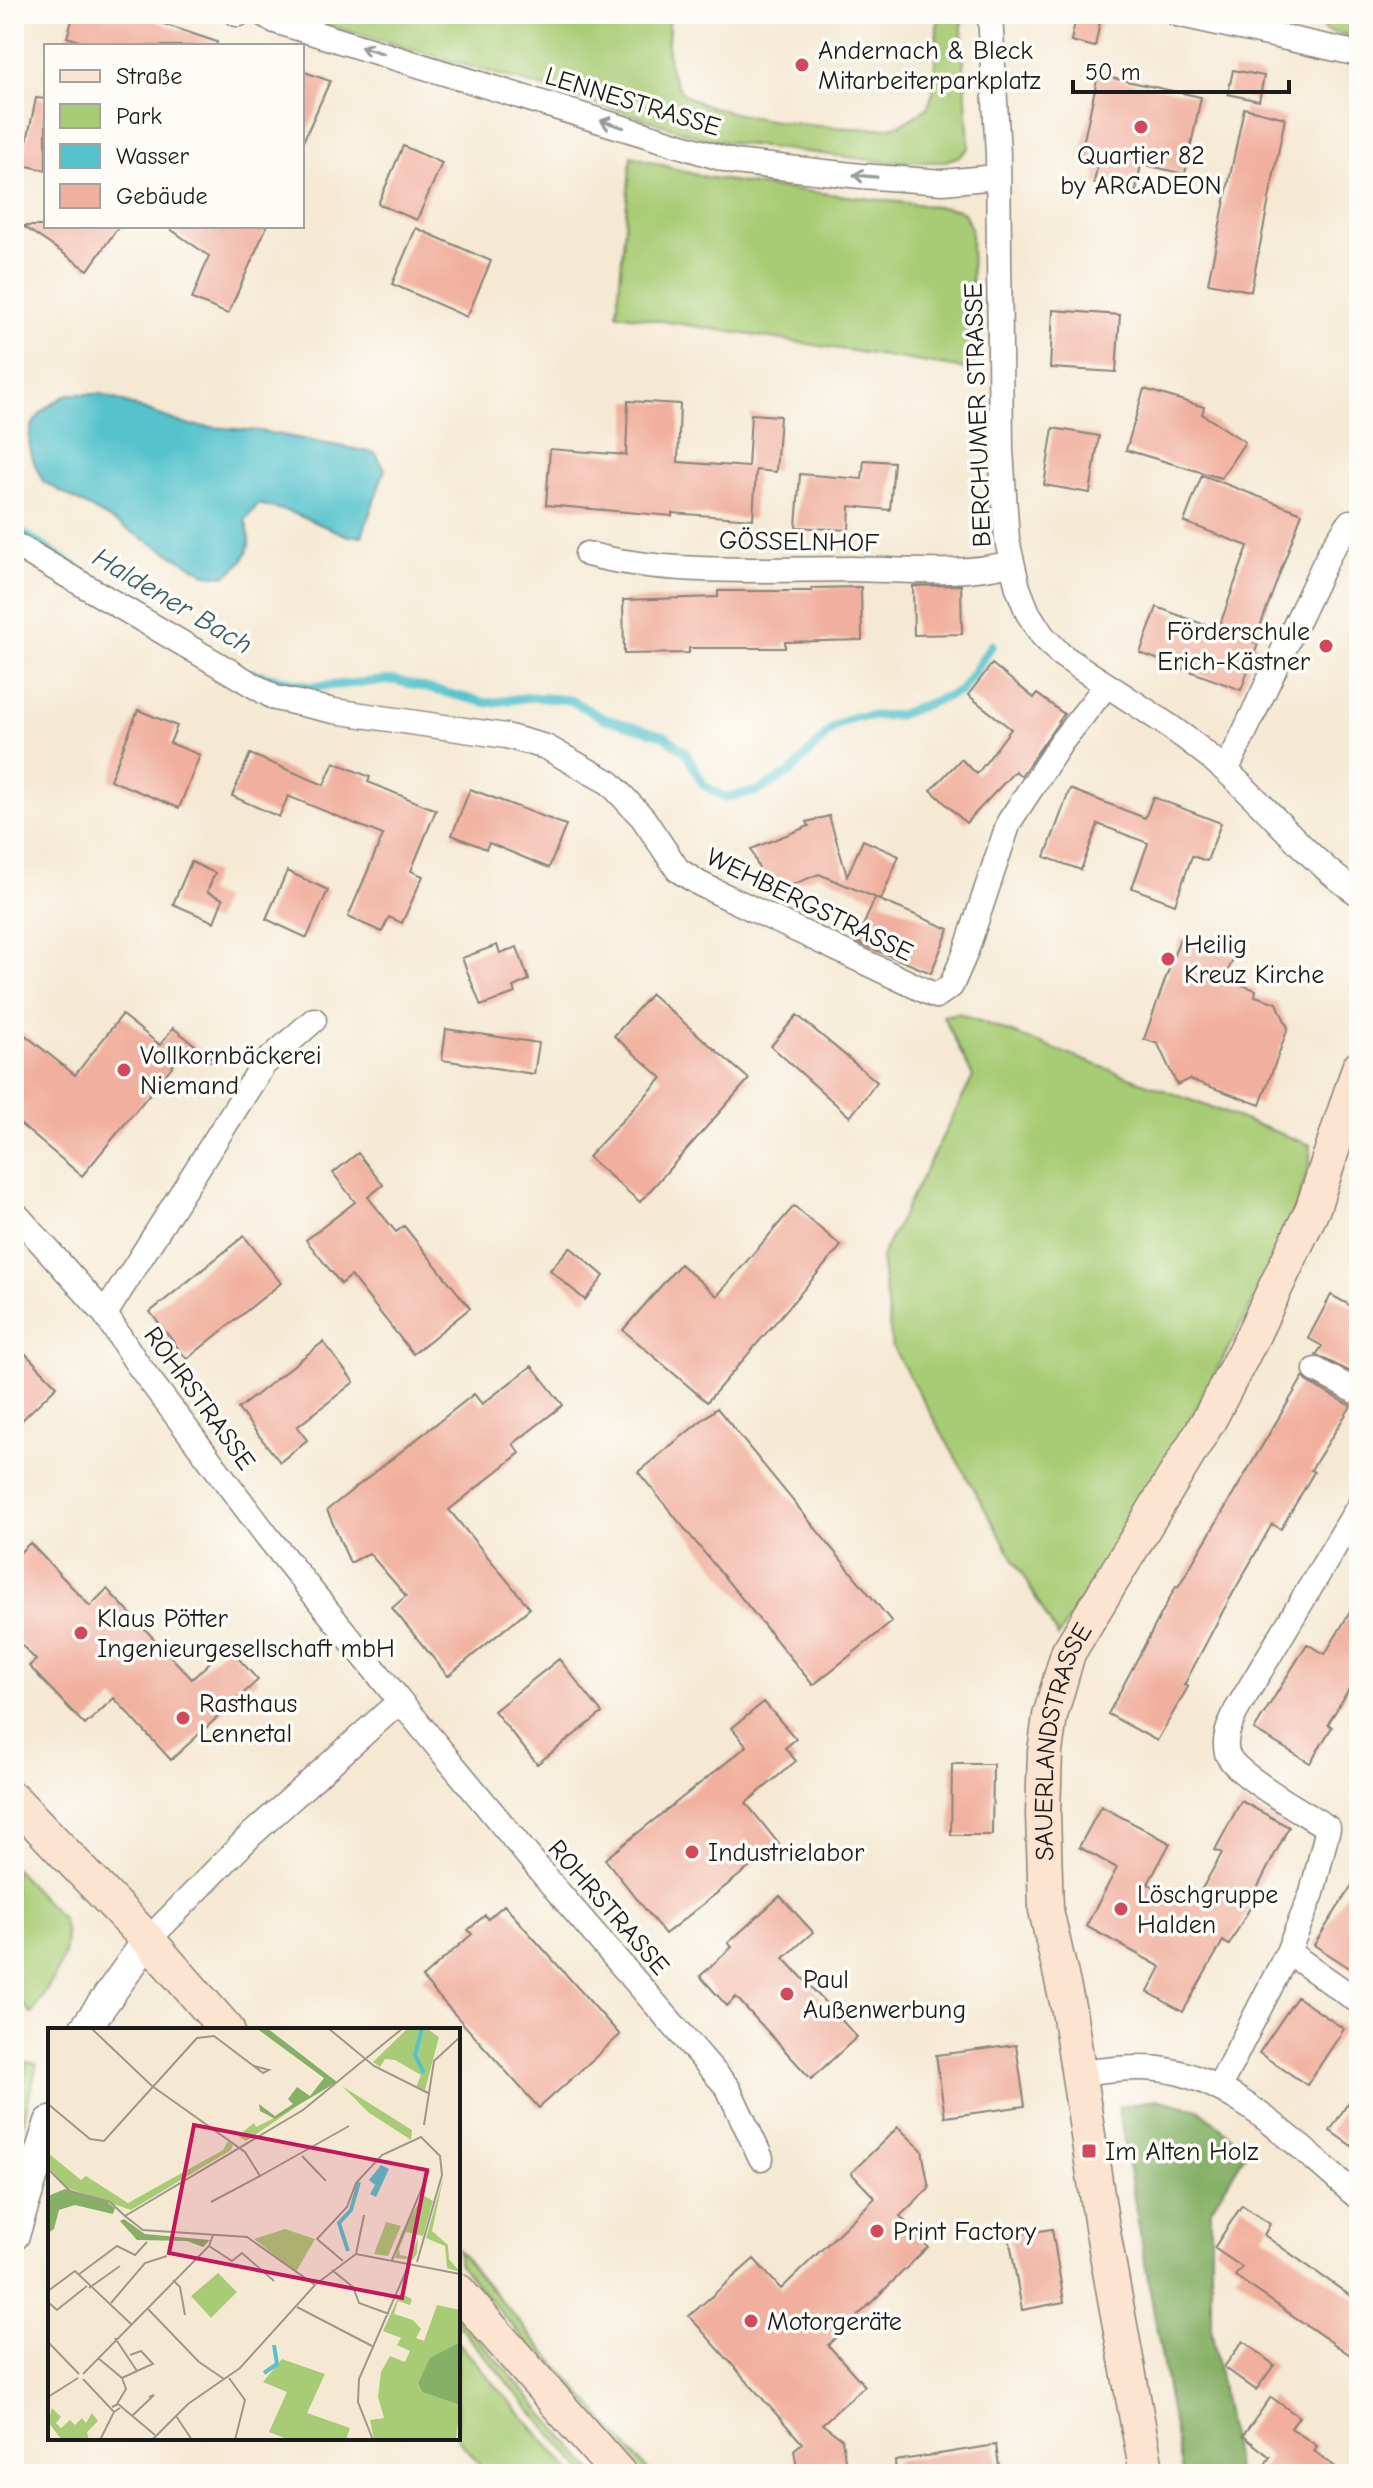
<svg xmlns="http://www.w3.org/2000/svg" width="1373" height="2488" viewBox="0 0 1373 2488" font-family="'Comic Neue',sans-serif">
  <rect width="100%" height="100%" fill="#fdfcf7"/>
  <filter id="ink" filterUnits="userSpaceOnUse"><feTurbulence type="fractalNoise" baseFrequency=".0125" numOctaves="2"/><feDisplacementMap in="SourceGraphic" scale="16" xChannelSelector="R" yChannelSelector="G"/><feConvolveMatrix kernelMatrix="1 2 1 2 8 2 1 2 1" color-interpolation-filters="sRGB"/></filter>
  <filter id="wash" filterUnits="userSpaceOnUse"><feTurbulence type="fractalNoise" baseFrequency=".006" numOctaves="4" result="noise"/><feDisplacementMap in="SourceGraphic" scale="32" xChannelSelector="R" yChannelSelector="G"/><feGaussianBlur stdDeviation="1.8" result="paint"/><feColorMatrix in="noise" values="0 0 0 0 0 0 0 0 0 0 0 0 0 0 0 0 0 1.4 0 .05"/><feComposite in="paint" operator="in"/></filter>
  <g filter="url(#wash)">
    <rect width="100%" height="100%" fill="#f5e9d3"/>
    <!-- green -->
    <path fill="#a8cc75" stroke="#627448" stroke-width="2" d="M289,14H670C668,40 663,69 681,91C703,118 853,133 889,127C903,125 915,116 927,108L933,93L938,14H961L969,148L960,156L942,162H887L710,140L573,96Z
      M1319,14H1359V38L1327,31L1319,23Z
      M631,156L700,176L761,186L957,209L964,213L971,228L973,370L617,314Z
      M958,1013L1311,1145L1309,1168L1286,1240L1184,1432L1058,1637L892,1346L881,1257L973,1077L943,1016Z
      M14,1868L62,1919C76,1954 48,1985 32,2014L14,1995Z
      M27,2062L37,2064L17,2148L14,2147V2116Z
      M458,2250L483,2280L651,2474H640L458,2263Z
      M458,2315L596,2474H586L458,2325Z
      M458,2342L573,2474H488L457,2438Z"/>
    <!-- forest -->
    <path fill="#86b066" stroke="#516641" stroke-width="2" d="M1156,2099L1200,2110L1248,2150L1211,2209V2328L1237,2474H1182L1118,2107Z"/>
    <!-- water -->
    <path fill="#55c2cc" stroke="#386f74" stroke-width="2" d="M69,394H101L187,425L260,431L375,453L385,469L362,536H348L290,512L258,504L245,521C255,545 247,562 225,576L206,574L44,482C19,440 25,416 69,394Z"/>
    <g fill="none" stroke-linecap="round" stroke-linejoin="round">
      <!-- stream -->
      <path stroke="#55c2cc" stroke-width="9" d="M14,528L75,567
        M251,673L311,687L394,680L487,703L531,697L570,700L603,718L665,736L686,753L704,785L724,797L759,791L791,772L834,727L854,717L898,715L961,691L992,645"/>
    </g>
    <g id="blocks">
      <!-- building -->
      <path fill="#f1b09f" d="M74,14H134L217,42L216,46H94L67,37Z
        M1076,17L1100,22L1095,47L1071,41Z
        M1233,70L1264,76L1259,101L1228,94Z
        M302,71L330,81L302,144Z
        M1098,75L1201,97L1185,174L1141,164L1136,192L1094,183L1098,162L1080,158Z
        M36,98L46,99V170L22,165Z
        M1244,108L1285,118L1251,291L1208,283Z
        M403,146L442,163L417,220L378,204Z
        M23,226H119L88,270Z
        M166,226H267L228,314L192,299L209,256Z
        M416,228L491,261L467,317L392,284Z
        M1053,310L1120,315L1116,372L1050,368Z
        M1144,389L1204,407L1202,414L1245,442L1221,478L1126,450Z
        M628,401L680,404L678,462L748,467L751,414L780,416L776,472L756,470L753,519L672,513V516L546,505L550,449L626,455Z
        M1053,428L1099,436L1090,493L1044,485Z
        M864,460L894,462L890,510L850,506L849,530L796,527L800,474L862,479Z
        M1202,475L1302,513L1254,643L1258,644L1241,690L1140,653L1157,607L1218,630L1248,546L1184,522Z
        M961,585L962,634L914,635L913,586Z
        M861,587L862,640L785,642V648H689V653L624,654L623,600L718,597V591H812V588Z
        M992,664L1034,698L1037,694L1064,714L1021,776L1015,771L966,823L931,790L961,759L977,774L1011,729L968,695Z
        M138,710L177,726L170,743L200,755L179,808L110,780Z
        M250,754L324,785L334,762L370,777L368,782L436,810L411,871L423,876L402,923L389,917L382,932L348,917L383,835L288,796L279,817L232,796Z
        M470,789L566,825L549,868L489,843L486,849L452,835Z
        M1070,789L1145,818L1153,797L1221,823L1207,861L1192,856L1175,904L1132,888L1148,843L1098,824L1081,870L1045,857Z
        M829,816L847,876L863,840L899,856L881,900L819,874L769,894L751,849L809,826L807,822Z
        M191,862L215,873L207,892L223,899L214,922L173,904Z
        M287,871L328,890L307,938L266,919Z
        M875,898L949,929L931,973L856,942Z
        M1180,938L1234,956L1225,979L1256,990L1255,996L1277,1003L1288,1028L1260,1105L1189,1079L1177,1085L1158,1044L1144,1039Z
        M497,945L500,953L517,947L529,980L513,987L515,993L481,1006L462,958Z
        M651,994L749,1079L640,1202L588,1157L662,1078L614,1036Z
        M122,1015L160,1045L173,1028L217,1062L179,1058L82,1176L14,1119V1026L75,1075Z
        M797,1015L877,1082L850,1117L771,1046Z
        M446,1029L539,1043L534,1074L442,1060Z
        M358,1153L383,1185L368,1197L396,1232L404,1226L470,1308L413,1354L351,1276L341,1284L306,1240L355,1202L333,1173Z
        M794,1206L841,1246L707,1402L623,1330L680,1264L717,1296Z
        M244,1236L281,1283L187,1359L150,1312Z
        M570,1247L604,1276L585,1300L550,1270Z
        M1331,1295L1359,1310V1376L1316,1355L1322,1346L1308,1338Z
        M14,1342L57,1386L14,1428Z
        M323,1342L354,1382L297,1427L307,1440L280,1462L238,1409Z
        M532,1366L563,1405L513,1444L520,1453L449,1510L530,1608L448,1676L392,1608L406,1596L369,1553L350,1563L327,1510L474,1394L482,1404Z
        M1303,1377L1309,1383L1351,1406L1311,1470L1314,1472L1281,1529L1272,1524L1223,1611L1184,1685L1188,1687L1157,1741L1108,1714L1176,1586L1178,1587Z
        M717,1408L892,1622L813,1685L638,1472Z
        M30,1543L90,1606L107,1589L192,1679L227,1646L258,1680L171,1760L114,1698L85,1725L29,1666L36,1660L14,1637V1558Z
        M1359,1597V1672L1328,1724L1332,1727L1310,1763L1254,1730L1307,1644L1325,1654Z
        M559,1659L602,1713L537,1764L494,1711Z
        M764,1702L796,1739L785,1748L796,1761L746,1803L779,1844L665,1934L605,1859L747,1746L732,1728Z
        M952,1764H993L992,1835H951Z
        M1241,1801L1289,1827L1252,1898L1255,1899L1229,1945L1223,1941L1183,2012L1148,1992L1161,1967L1086,1926L1117,1868L1079,1847L1101,1806L1170,1843L1148,1884L1194,1903L1222,1853L1215,1850Z
        M1359,1874V1974L1314,1945Z
        M780,1896L813,1932L784,1958L857,2037L811,2079L736,1997L727,2006L700,1976L732,1947L728,1943Z
        M504,1905L620,2035L539,2108L422,1978L472,1934L468,1930L485,1915L488,1919Z
        M1297,1997L1344,2029L1307,2085L1259,2053Z
        M1016,2045L1025,2106L945,2117L936,2055Z
        M1359,2086V2151L1330,2131Z
        M898,2127L922,2150L929,2188L900,2216L928,2247L828,2345L865,2386L822,2424L842,2439L847,2474H798L794,2450L802,2443L689,2316L754,2259L781,2289L875,2198L851,2173Z
        M1242,2205L1270,2224L1264,2235L1359,2302V2361L1235,2276L1242,2267L1214,2248Z
        M1052,2229L1064,2302L1022,2310L1009,2236Z
        M1243,2341L1274,2365L1256,2390L1224,2367Z
        M1271,2397L1299,2417L1291,2428L1317,2446L1314,2451L1345,2474H1258L1270,2457L1243,2436Z
        M996,2445L1000,2474H896L895,2461Z"/>
    </g>
  </g>
  <g filter="url(#ink)">
    <use href="#blocks" fill-opacity="0" stroke="#888278" stroke-width="2"/>
    <g fill="none" stroke-linecap="round" stroke-linejoin="round">
      <defs>
        <path id="minor" d="M237,14H239
          M263,14L275,21L734,162L861,176L943,182L997,177
          M990,14L998,154L1001,450L1007,540L1018,588L1028,613L1042,635L1060,654C1115,692 1175,725 1225,770C1271,810 1308,860 1359,894
          M1177,14L1359,54
          M14,544L275,698L334,711L506,736L546,747L610,783L643,818L678,870L700,884L936,996L951,986L965,954L1009,822L1062,741L1106,686
          M587,554C671,576 767,569 853,569C905,570 961,576 1011,563
          M1226,771L1330,552L1350,522H1359
          M14,1212L105,1314L136,1362L267,1536L400,1701
          M105,1314L263,1065L314,1020
          M1316,1370L1359,1393
          M148,1940L251,1835L400,1701L553,1886L728,2088L761,2158
          M1288,1952L1359,2002
          M1079,2073C1105,2070 1132,2066 1159,2069C1234,2077 1303,2151 1359,2198
          M1219,2087L1288,1952L1312,1893L1328,1828C1307,1814 1233,1774 1227,1753C1223,1738 1230,1725 1236,1711L1359,1506"/>
        <path id="tertiary" d="M84,2030L148,1940
          M14,2235L50,2122"/>
        <g id="secondary">
          <path d="M14,1800L148,1940L227,2030"/>
          <path d="M458,2291L619,2474"/>
          <path id="s1" d="M1147,2474L1102,2227L1069,2011L1046,1910L1043,1814L1045,1752L1050,1716L1068,1653L1210,1418L1252,1337L1313,1208L1359,1068"/>
        </g>
      </defs>
      <!-- minor casing -->
      <use href="#minor" stroke="#888278" stroke-width="27"/>
      <!-- tertiary casing -->
      <use href="#tertiary" stroke="#888278" stroke-width="33"/>
      <!-- secondary casing -->
      <use href="#secondary" stroke="#888278" stroke-width="37"/>
      <!-- minor -->
      <use href="#minor" stroke="#fff" stroke-width="24"/>
      <!-- tertiary -->
      <use href="#tertiary" stroke="#fff" stroke-width="30"/>
      <!-- secondary -->
      <use href="#secondary" stroke="#fde4d1" stroke-width="34"/>
    </g>
    <!-- one-way arrows -->
    <defs><path id="oneway-shaft" d="M-6 0H5M1.5-3L5.5 0L1.5 3" fill="none" stroke-width="1.6" stroke-linecap="round" stroke-linejoin="round" transform="scale(2)"/></defs>
    <g stroke="#999">
      <use href="#oneway-shaft" transform="translate(372 50) rotate(-163)"/>
      <use href="#oneway-shaft" transform="translate(612 124) rotate(-163)"/>
      <use href="#oneway-shaft" transform="translate(865 176) rotate(-175)"/>
    </g>
  </g>
  <!-- markers -->
  <g fill="#d1495b" stroke="#fdfcf7" stroke-width="3">
    <circle cx="802" cy="65" r="8"/>
    <circle cx="1141" cy="127" r="8"/>
    <circle cx="1326" cy="646" r="8"/>
    <circle cx="1168" cy="959" r="8"/>
    <circle cx="124" cy="1070" r="8"/>
    <circle cx="81" cy="1633" r="8"/>
    <circle cx="183" cy="1718" r="8"/>
    <circle cx="692" cy="1852" r="8"/>
    <circle cx="1121" cy="1909" r="8"/>
    <circle cx="787" cy="1994" r="8"/>
    <rect x="1081" y="2143" width="16" height="16" rx="4"/>
    <circle cx="877" cy="2231" r="8"/>
    <circle cx="751" cy="2321" r="8"/>
  </g>
  <g text-anchor="middle" stroke-width="7" stroke-linejoin="round" paint-order="stroke">
    <!-- poi labels -->
    <g font-size="26" fill="#1c1c1c" stroke="#fdfcf7" text-anchor="start">
      <text x="818" y="59">Andernach &amp; Bleck<tspan x="818" dy="30">Mitarbeiterparkplatz</tspan></text>
      <text x="1141" y="164" text-anchor="middle">Quartier 82<tspan x="1141" dy="30">by ARCADEON</tspan></text>
      <text x="1310" y="640" text-anchor="end">Förderschule<tspan x="1310" dy="30">Erich-Kästner</tspan></text>
      <text x="1184" y="953">Heilig<tspan x="1184" dy="30">Kreuz Kirche</tspan></text>
      <text x="140" y="1064">Vollkornbäckerei<tspan x="140" dy="30">Niemand</tspan></text>
      <text x="97" y="1627">Klaus Pötter<tspan x="97" dy="30">Ingenieurgesellschaft mbH</tspan></text>
      <text x="199" y="1712">Rasthaus<tspan x="199" dy="30">Lennetal</tspan></text>
      <text x="708" y="1861">Industrielabor</text>
      <text x="1137" y="1903">Löschgruppe<tspan x="1137" dy="30">Halden</tspan></text>
      <text x="803" y="1988">Paul<tspan x="803" dy="30">Außenwerbung</tspan></text>
      <text x="1105" y="2160">Im Alten Holz</text>
      <text x="893" y="2240">Print Factory</text>
      <text x="767" y="2330">Motorgeräte</text>
    </g>
    <!-- street labels -->
    <g font-size="26" fill="#1c1c1c" stroke="#fdfcf7">
      <text transform="translate(633 101) rotate(17)" y="9">LENNESTRASSE</text>
      <text transform="translate(977 415) rotate(-92)" y="9">BERCHUMER STRASSE</text>
      <text transform="translate(799 541) rotate(1)" y="9">GÖSSELNHOF</text>
      <text transform="translate(810 904) rotate(26)" y="9">WEHBERGSTRASSE</text>
      <text transform="translate(200 1398) rotate(54)" y="9">ROHRSTRASSE</text>
      <text dy="9" stroke="none"><textPath href="#s1" startOffset="744">SAUERLANDSTRASSE</textPath></text>
      <text transform="translate(609 1907) rotate(49)" y="9">ROHRSTRASSE</text>
    </g>
    <!-- water labels -->
    <g font-size="28" font-style="italic" fill="#335e62" stroke="#fdfcf7">
      <text transform="translate(173 600) rotate(31)" y="10">Haldener Bach</text>
    </g>
  </g>
  <!-- overview -->
  <g transform="translate(48 2028)">
    <rect width="412" height="412" fill="#f5e9d3"/>
    <path d="M360,0H378L391,9L377,62L368,59L373,47L347,32L337,31L332,39L325,34ZM294,58L364,102L363,112L320,84ZM248,79L198,113L190,108L206,95L208,99ZM180,113L185,117L183,122L83,182L19,160L0,139V125L33,152L38,148L80,175L175,122ZM396,147L384,203L400,217L401,231L412,244L399,240L397,218L378,210ZM375,167L385,173L375,208L358,204L351,221L352,227L362,229L370,210L369,225L365,232L347,230L353,206ZM338,194L353,198L340,228L326,226ZM237,201L267,211L248,244L206,211ZM170,245L189,264L163,290L143,268ZM352,265L364,271L362,277L350,273L346,286L365,292L373,301L368,310L376,313L389,277L412,282V314L383,330L370,355L374,364L412,377L408,412H326L322,392L336,390L330,369L333,344L342,328L357,334L362,323L349,317L353,310L335,303ZM234,331L277,346L259,385L302,400L298,412H242L221,404L239,364L215,354ZM4,380L13,389L8,395L13,400L22,392L27,397L34,390L38,395L44,385L50,393L39,404L41,412H14L0,394Z" fill="#a8cc75"/>
    <path d="M208,0H219L289,54L227,91L212,83L211,76L227,88L245,76L240,71L249,59L262,68L276,50ZM17,161L59,174L67,180L65,186L27,177L11,182L6,201L0,205V168ZM76,191L97,206L162,212L155,219L139,213L89,212L72,193ZM412,314V377L374,364L370,355L382,330Z" fill="#86b066"/>
    <path d="M333,137L341,141L328,169L322,166L327,157L321,152Z" fill="#55c2cc"/>
    <path fill="none" stroke="#55c2cc" stroke-width="4" d="M374,0L367,27L376,45M300,223L291,195L303,182L311,154M216,345L229,336L226,317"/>
    <path fill="none" stroke="#9e978a" stroke-width="2" d="M43,0L104,58L197,124L212,148L163,174M280,0L326,38L380,65M0,76L42,111L56,113L149,10L166,8L215,45L221,42L206,38M376,97L386,33L412,9M254,128L278,153M0,141L22,163L62,174L77,188M212,148L301,98M161,218L184,233L194,225L226,253M308,226L316,187M344,232L381,143M295,233L269,211L299,179L308,155L334,127L373,109L392,128L394,147L369,234M284,242L305,259L311,275L341,286M30,247L69,218L87,227L99,214M125,252L132,259L137,287M268,256L308,226L412,246M41,260L72,238M0,263L27,243L83,296M0,274L9,282L39,258M63,275L97,235L119,228M249,279L324,318M99,280L151,334L176,351M67,310L89,343L105,336L93,323L82,327M0,314L31,346M50,330L74,350L89,343M35,346L161,218L165,207M181,350L197,372L187,412M35,351L66,384L72,380M0,369L30,350M69,376L78,361L74,350M64,379L70,376L107,407M84,388L106,367L101,369M128,388L144,412M52,412L66,384M104,412L140,376L192,340L267,257L199,209L95,202L77,188L255,82L355,0M325,412L310,374L311,351L362,234"/>
    <path fill="#c2185b" fill-opacity="0.15" stroke="#c2185b" stroke-width="4" d="M146,97L379,142L354,270L121,225Z"/>
    <rect width="412" height="412" fill="none" stroke="#1c1c1c" stroke-width="4"/>
  </g>
  <!-- margin -->
  <rect width="1373" height="2488" fill="none" stroke="#fdfcf7" stroke-width="48"/>
  <!-- legend -->
  <rect x="44" y="44" width="260" height="184" fill="#fdfcf7" stroke="#a3a29f" stroke-width="2"/>
  <rect x="60" y="70" width="40" height="12" fill="#fde4d1" stroke="#a3a29f" stroke-width="2"/>
  <text x="116" y="84" font-size="24" fill="#1c1c1c">Straße</text>
  <rect x="60" y="104" width="40" height="24" fill="#a8cc75" stroke="#a3a29f" stroke-width="2"/>
  <text x="116" y="124" font-size="24" fill="#1c1c1c">Park</text>
  <rect x="60" y="144" width="40" height="24" fill="#55c2cc" stroke="#a3a29f" stroke-width="2"/>
  <text x="116" y="164" font-size="24" fill="#1c1c1c">Wasser</text>
  <rect x="60" y="184" width="40" height="24" fill="#f1b09f" stroke="#a3a29f" stroke-width="2"/>
  <text x="116" y="204" font-size="24" fill="#1c1c1c">Gebäude</text>
  <!-- scale -->
  <path d="M1073 80v12h216v-12" fill="none" stroke="#1c1c1c" stroke-width="4"/>
  <text x="1085" y="80" font-size="24" fill="#1c1c1c" stroke="#fdfcf7" stroke-width="6" paint-order="stroke">50 m</text>
</svg>
